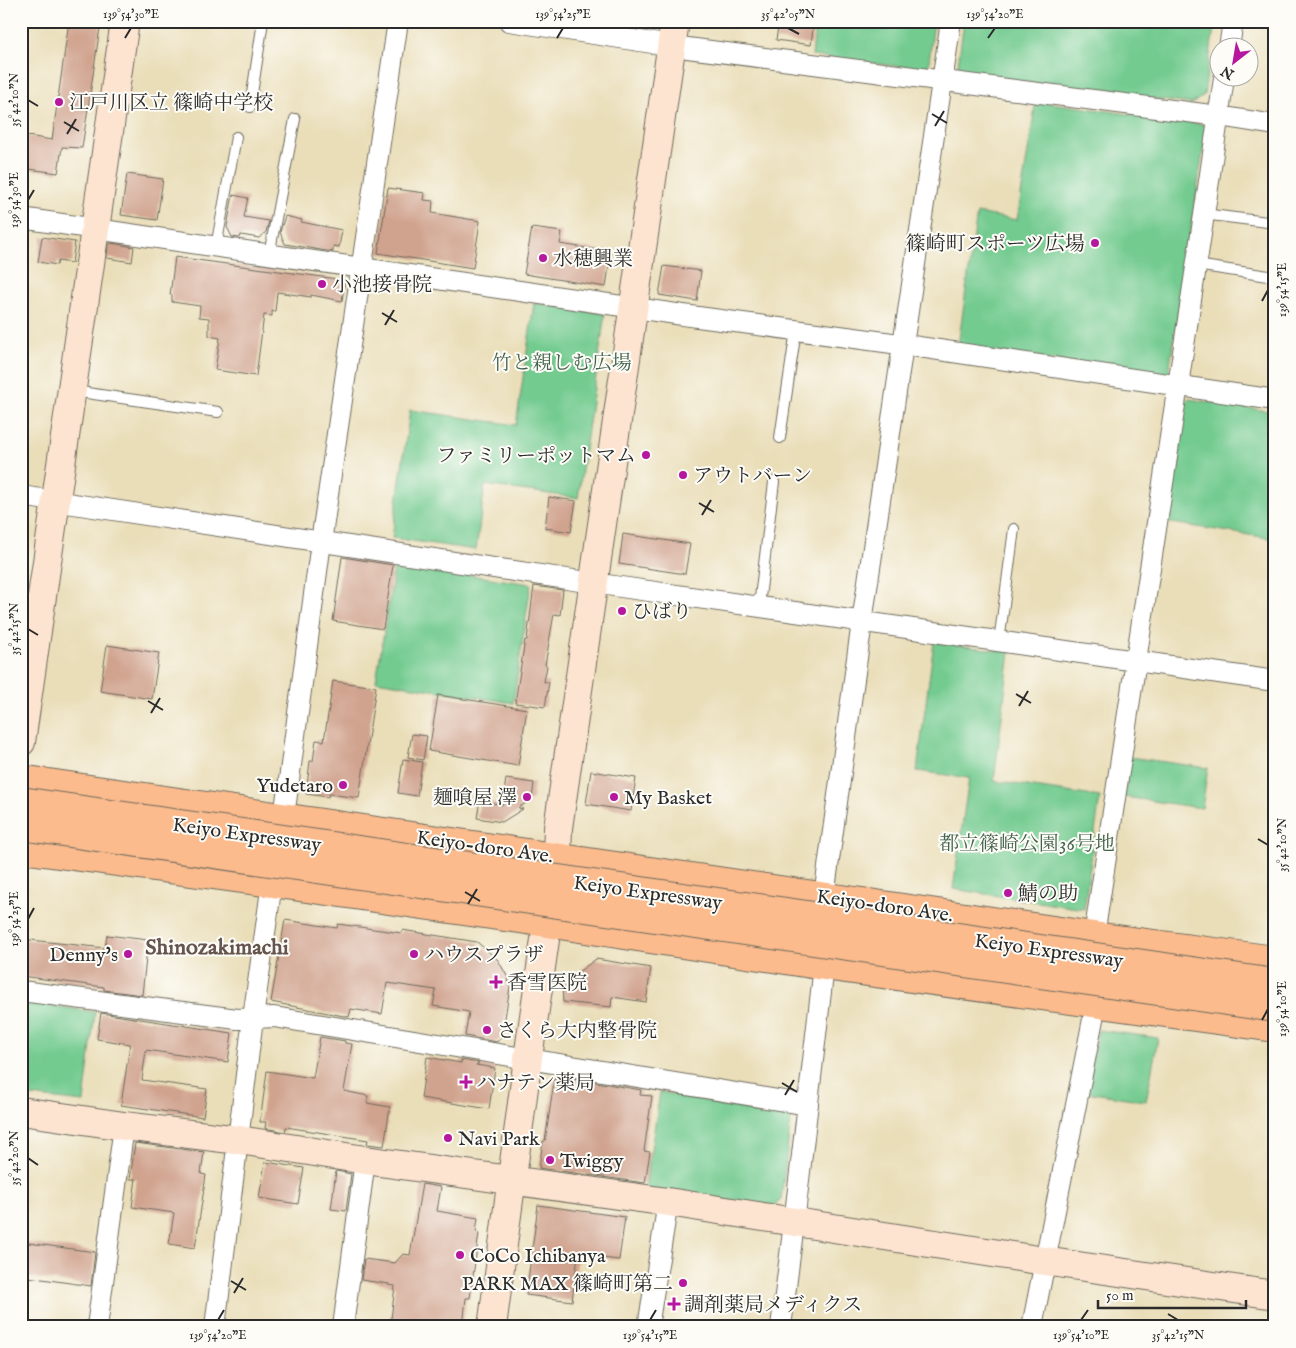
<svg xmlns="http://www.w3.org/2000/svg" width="1296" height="1348" viewBox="0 0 1296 1348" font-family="'IM FELL English','Noto Serif JP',serif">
  <rect width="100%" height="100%" fill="#fdfcf7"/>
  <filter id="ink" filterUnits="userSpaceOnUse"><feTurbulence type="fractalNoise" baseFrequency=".02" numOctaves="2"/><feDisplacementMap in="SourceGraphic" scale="10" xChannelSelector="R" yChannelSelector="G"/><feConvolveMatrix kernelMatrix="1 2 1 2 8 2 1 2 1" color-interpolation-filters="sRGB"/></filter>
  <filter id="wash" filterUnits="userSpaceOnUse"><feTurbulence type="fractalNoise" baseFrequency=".0096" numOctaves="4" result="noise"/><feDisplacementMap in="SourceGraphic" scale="20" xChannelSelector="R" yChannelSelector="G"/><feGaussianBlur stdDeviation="1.12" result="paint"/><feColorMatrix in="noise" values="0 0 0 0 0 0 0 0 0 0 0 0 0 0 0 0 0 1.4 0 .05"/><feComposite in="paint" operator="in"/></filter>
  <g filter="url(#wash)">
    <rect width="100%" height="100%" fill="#eadeb9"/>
    <!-- green -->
    <path fill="#73cb90" stroke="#4f7b5e" d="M816,21H934L928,70L812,56Z
      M964,21H1215L1204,95L1192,104L968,75L958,65Z
      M1036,101L1207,125L1168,378L958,346L977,213L1017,220Z
      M534,303L605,314L578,498L485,485L476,550L392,538L410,410L516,425Z
      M1189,399L1275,412V539L1165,522L1183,403Z
      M395,564L531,584L513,703L376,681Z
      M934,642L1010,652L994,781L1100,797L1084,909L953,889L969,778L917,771Z
      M1129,757L1208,768L1202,808L1124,797Z
      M21,1001L95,1012L84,1102L21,1095Z
      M1098,1030L1158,1038L1146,1101L1086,1092Z
      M660,1092L785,1112L791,1118L781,1200L773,1207L645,1189Z"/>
    <g id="blocks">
      <!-- building -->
      <path fill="#d0a38e" d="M69,21H101L82,148L62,147L58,173L21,168V135L52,140Z
        M779,21H814L811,45L776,40Z
        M127,174L163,179L157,220L121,215Z
        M388,188L425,193L424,200L433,201L432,213L480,221L473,268L378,253Z
        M233,195L248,198L244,217L269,221L266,232L259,238L241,235L240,238L232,237L227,227Z
        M285,216L302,220L301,222L342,230L339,247L333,246V252L285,244L280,232Z
        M532,228L562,232L560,244L611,252L606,287L524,274Z
        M42,237L75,242L72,263L58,261L57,265L38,262Z
        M111,243L134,247L132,262L107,258L108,245Z
        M175,257L345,280L342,301L311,295V297L277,292L275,312L272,311V316L264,315L256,376L215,370L220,338L209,336V318L199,317L200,306L172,302V295H170Z
        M664,266L701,271L697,301L659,295Z
        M549,497L576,501L571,532L545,528Z
        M623,534L690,544L685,574L619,564Z
        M342,557L393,565L383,629L333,621Z
        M534,586L563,590L560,615L554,614L545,665L547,666L544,682H549L545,707L515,703L525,640H527Z
        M107,645L159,653L152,699L100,691Z
        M333,681L376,687L359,798L329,794L328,797L306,794L310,761H313L316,740L324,741Z
        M438,695L527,709L518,766L429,751Z
        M412,734L427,736L423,760L408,757Z
        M403,759L422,762L417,796L398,793Z
        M591,771L636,778L631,811L586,804Z
        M506,779L534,783L532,799L518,808L523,809L502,822L477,818L480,800L502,805Z
        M285,920L337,928L338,924L402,933V930L477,942L498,960L508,978L510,987L502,1036L497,1042L465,1036L469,1012L433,1006L436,990L387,983L382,1014L351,1009L349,1017L271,1002Z
        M107,935L148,940L142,995L104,990V987L21,976V939L105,948Z
        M596,959L651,968L646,1002L612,997L611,1007L563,1002L562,984Z
        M101,1013L232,1033L228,1062L146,1050L142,1080L207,1089L203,1117L121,1105L130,1044L97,1039Z
        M320,1037L345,1041V1043L352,1044L344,1091L368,1096L367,1103L390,1107L384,1146L367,1144L368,1140L286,1127L285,1132L265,1128L266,1122H260L267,1071L313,1078Z
        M427,1057L461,1063V1060L479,1063L476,1065L495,1068L489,1109L421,1098Z
        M555,1075L641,1090L640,1095L652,1096L644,1151L650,1152L645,1183L539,1168L543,1141H545Z
        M135,1143L204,1152L201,1174L206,1175L195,1248L169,1244L174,1213L132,1207L136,1179H130Z
        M265,1162L304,1168L298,1204L259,1198Z
        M336,1171L351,1174L346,1211L331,1209Z
        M422,1184L441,1187L437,1211L478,1218L476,1232L479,1233L470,1298H466L463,1327H392L393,1320L391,1319L395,1286L388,1285L389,1284L361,1280L364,1259L395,1263L403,1254L410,1255Z
        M538,1205L625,1217L619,1260L578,1255L572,1301L526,1295Z
        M21,1242L95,1252L91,1286L21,1276Z"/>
    </g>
  </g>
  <g filter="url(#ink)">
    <use href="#blocks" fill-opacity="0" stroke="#6e6a5d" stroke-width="1"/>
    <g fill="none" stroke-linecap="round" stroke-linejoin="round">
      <defs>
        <path id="lane" d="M250,107L263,21
          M1203,214L1275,223
          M216,247L236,137
          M269,255L295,119
          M1196,265L1275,277
          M73,391L218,412
          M780,438L796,330
          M759,606L774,482
          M999,642L1014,529"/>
        <path id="street" d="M509,21L672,46L1219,116L1275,125
          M1229,48L1233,21
          M21,218L683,315L892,343L1275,400
          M21,496L593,583L1275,681
          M284,817L321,542L398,21
          M824,896L862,622L951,21
          M1094,936C1137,649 1183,364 1224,78
          M21,991L237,1019L274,1017L808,1105
          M97,1327L124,1126
          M215,1327L253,1018L272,883
          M343,1327L365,1160
          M648,1327L668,1202
          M781,1327L794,1223L824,966
          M1032,1327L1096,1004"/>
        <path id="secondary" d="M21,742L125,21
          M21,1111L124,1126L239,1140L365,1160L668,1202L1044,1261L1275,1295
          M492,1327L528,1058L557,856L558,828L675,21"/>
        <path id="highway" d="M21,779L1094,936L1275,960
          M21,849L272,883L547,923L824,966L1275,1028"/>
      </defs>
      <!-- lane casing -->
      <use href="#lane" stroke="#6e6a5d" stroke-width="12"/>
      <!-- street casing -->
      <use href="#street" stroke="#6e6a5d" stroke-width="22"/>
      <!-- secondary casing -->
      <use href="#secondary" stroke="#6e6a5d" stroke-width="30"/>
      <!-- highway casing -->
      <use href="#highway" stroke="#6e6a5d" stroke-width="30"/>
      <!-- lane -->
      <use href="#lane" stroke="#fff" stroke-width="10"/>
      <!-- street -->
      <use href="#street" stroke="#fff" stroke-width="20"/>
      <!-- secondary -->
      <use href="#secondary" stroke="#fde4d1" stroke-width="28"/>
      <!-- highway -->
      <use href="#highway" stroke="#fbbb8d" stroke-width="28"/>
      <defs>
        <path id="highway-bridge" d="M21,801L1275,983
          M21,826L1275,1008"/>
      </defs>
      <!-- highway-bridge casing -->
      <use href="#highway-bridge" stroke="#6e6a5d" stroke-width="30" stroke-linecap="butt"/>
      <!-- highway-bridge -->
      <use href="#highway-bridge" stroke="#fbbb8d" stroke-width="28"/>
    </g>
  </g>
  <!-- ticks -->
  <path fill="none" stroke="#2b2b2b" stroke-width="2" d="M788,28L799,34M125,38L131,28M557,38L563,28M988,38L995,28M28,100L38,106M932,114L947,123M64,122L79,131M935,126L944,111M67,134L76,119M28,200L34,190M1262,301L1268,290M382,313L397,322M385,325L394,310M699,503L714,512M702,515L711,500M28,629L38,635M1016,694L1031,703M148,701L163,710M1019,706L1028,691M151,713L160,698M1258,839L1268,845M465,892L480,901M468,904L477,889M28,919L34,908M1262,1020L1268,1009M782,1083L797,1092M785,1095L794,1080M28,1158L38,1165M231,1281L246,1290M234,1293L243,1278M1168,1314L1178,1320M218,1320L224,1310M650,1320L656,1310M1081,1320L1088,1310"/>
  <!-- markers -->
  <g fill="#b5179e" stroke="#fdfcf7" stroke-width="2">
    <circle cx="59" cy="102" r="5"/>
    <circle cx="1095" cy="243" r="5"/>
    <circle cx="543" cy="258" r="5"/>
    <circle cx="322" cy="284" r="5"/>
    <circle cx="646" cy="455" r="5"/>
    <circle cx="683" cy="475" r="5"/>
    <circle cx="622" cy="611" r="5"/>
    <circle cx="343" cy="785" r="5"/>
    <circle cx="527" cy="797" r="5"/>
    <circle cx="614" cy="797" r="5"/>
    <circle cx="1008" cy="893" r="5"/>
    <circle cx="128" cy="954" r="5"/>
    <circle cx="414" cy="954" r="5"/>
    <path d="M493.5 974.5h5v5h5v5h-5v5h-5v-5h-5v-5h5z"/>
    <circle cx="487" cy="1030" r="5"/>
    <path d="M463.5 1074.5h5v5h5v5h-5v5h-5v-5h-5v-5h5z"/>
    <circle cx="448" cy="1138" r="5"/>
    <circle cx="550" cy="1160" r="5"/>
    <circle cx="460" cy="1255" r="5"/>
    <circle cx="683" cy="1283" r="5"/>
    <path d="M671.5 1296.5h5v5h5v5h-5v5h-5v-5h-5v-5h5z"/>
  </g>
  <g text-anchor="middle" stroke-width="4" stroke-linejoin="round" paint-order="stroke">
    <!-- poi labels -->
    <g font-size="20" fill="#2b2b2b" stroke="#fdfcf7" text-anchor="start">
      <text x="69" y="109">江戸川区立 篠崎中学校</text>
      <text x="1085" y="250" text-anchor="end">篠崎町スポーツ広場</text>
      <text x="553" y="265">水穂興業</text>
      <text x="332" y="291">小池接骨院</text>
      <text x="636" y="462" text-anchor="end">ファミリーポットマム</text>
      <text x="693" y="482">アウトバーン</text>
      <text x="632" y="618">ひばり</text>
      <text x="333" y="792" text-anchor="end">Yudetaro</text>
      <text x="517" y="804" text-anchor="end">麺喰屋 澤</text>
      <text x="624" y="804">My Basket</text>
      <text x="1018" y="900">鯖の助</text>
      <text x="118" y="961" text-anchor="end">Denny's</text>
      <text x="424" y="961">ハウスプラザ</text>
      <text x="507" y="989">香雪医院</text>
      <text x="497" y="1037">さくら大内整骨院</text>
      <text x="476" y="1089">ハナテン薬局</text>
      <text x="458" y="1145">Navi Park</text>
      <text x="560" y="1167">Twiggy</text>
      <text x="470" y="1262">CoCo Ichibanya</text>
      <text x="673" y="1290" text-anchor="end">PARK MAX 篠崎町第二</text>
      <text x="684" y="1311">調剤薬局メディクス</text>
    </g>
    <!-- park labels -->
    <g font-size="20" fill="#44634e" stroke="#fdfcf7">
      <text x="562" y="369">竹と親しむ広場</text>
      <text x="1027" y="850">都立篠崎公園36号地</text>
    </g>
    <!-- street labels -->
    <g font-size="20" fill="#2b2b2b" stroke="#fdfcf7">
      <text transform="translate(247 834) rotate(8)" y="7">Keiyo Expressway</text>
      <text transform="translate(485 846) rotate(8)" y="7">Keiyo-doro Ave.</text>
      <text transform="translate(648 892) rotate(8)" y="7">Keiyo Expressway</text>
      <text transform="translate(885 905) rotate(8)" y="7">Keiyo-doro Ave.</text>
      <text transform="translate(1049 950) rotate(8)" y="7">Keiyo Expressway</text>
    </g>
    <!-- quarter labels -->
    <g font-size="22" font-weight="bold" fill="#65554e" stroke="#fdfcf7">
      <text x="217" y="954">Shinozakimachi</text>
    </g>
  </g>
  <!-- margin -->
  <rect width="1296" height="1348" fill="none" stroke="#fdfcf7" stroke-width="55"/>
  <!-- north arrow -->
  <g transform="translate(1234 62) rotate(211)"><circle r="24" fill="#fdfcf7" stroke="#a9a8a5"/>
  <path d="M0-4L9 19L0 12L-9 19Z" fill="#b5179e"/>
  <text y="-8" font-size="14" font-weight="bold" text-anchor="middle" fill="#2b2b2b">N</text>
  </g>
  <!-- scale -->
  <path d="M1098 1300v8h148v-8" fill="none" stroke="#2b2b2b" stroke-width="2.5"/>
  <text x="1106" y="1300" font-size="15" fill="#2b2b2b" stroke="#fdfcf7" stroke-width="4" paint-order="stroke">50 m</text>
  <rect x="28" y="28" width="1240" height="1292" fill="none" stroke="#2b2b2b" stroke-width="2"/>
  <g font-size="12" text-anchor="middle" fill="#2b2b2b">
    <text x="131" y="18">139°54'30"E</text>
    <text x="563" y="18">139°54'25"E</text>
    <text x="788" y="18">35°42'05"N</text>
    <text x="995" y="18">139°54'20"E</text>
    <text transform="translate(14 100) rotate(-90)" y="4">35°42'10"N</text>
    <text transform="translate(14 200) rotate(-90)" y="4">139°54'30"E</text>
    <text transform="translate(1282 290) rotate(-90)" y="4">139°54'15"E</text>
    <text transform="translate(14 629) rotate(-90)" y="4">35°42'15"N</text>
    <text transform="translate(1282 845) rotate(-90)" y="4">35°42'10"N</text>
    <text transform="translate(14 919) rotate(-90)" y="4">139°54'25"E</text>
    <text transform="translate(1282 1009) rotate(-90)" y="4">139°54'10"E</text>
    <text transform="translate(14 1158) rotate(-90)" y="4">35°42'20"N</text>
    <text x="218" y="1339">139°54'20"E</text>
    <text x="650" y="1339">139°54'15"E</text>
    <text x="1081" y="1339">139°54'10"E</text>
    <text x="1178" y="1339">35°42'15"N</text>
  </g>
</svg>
